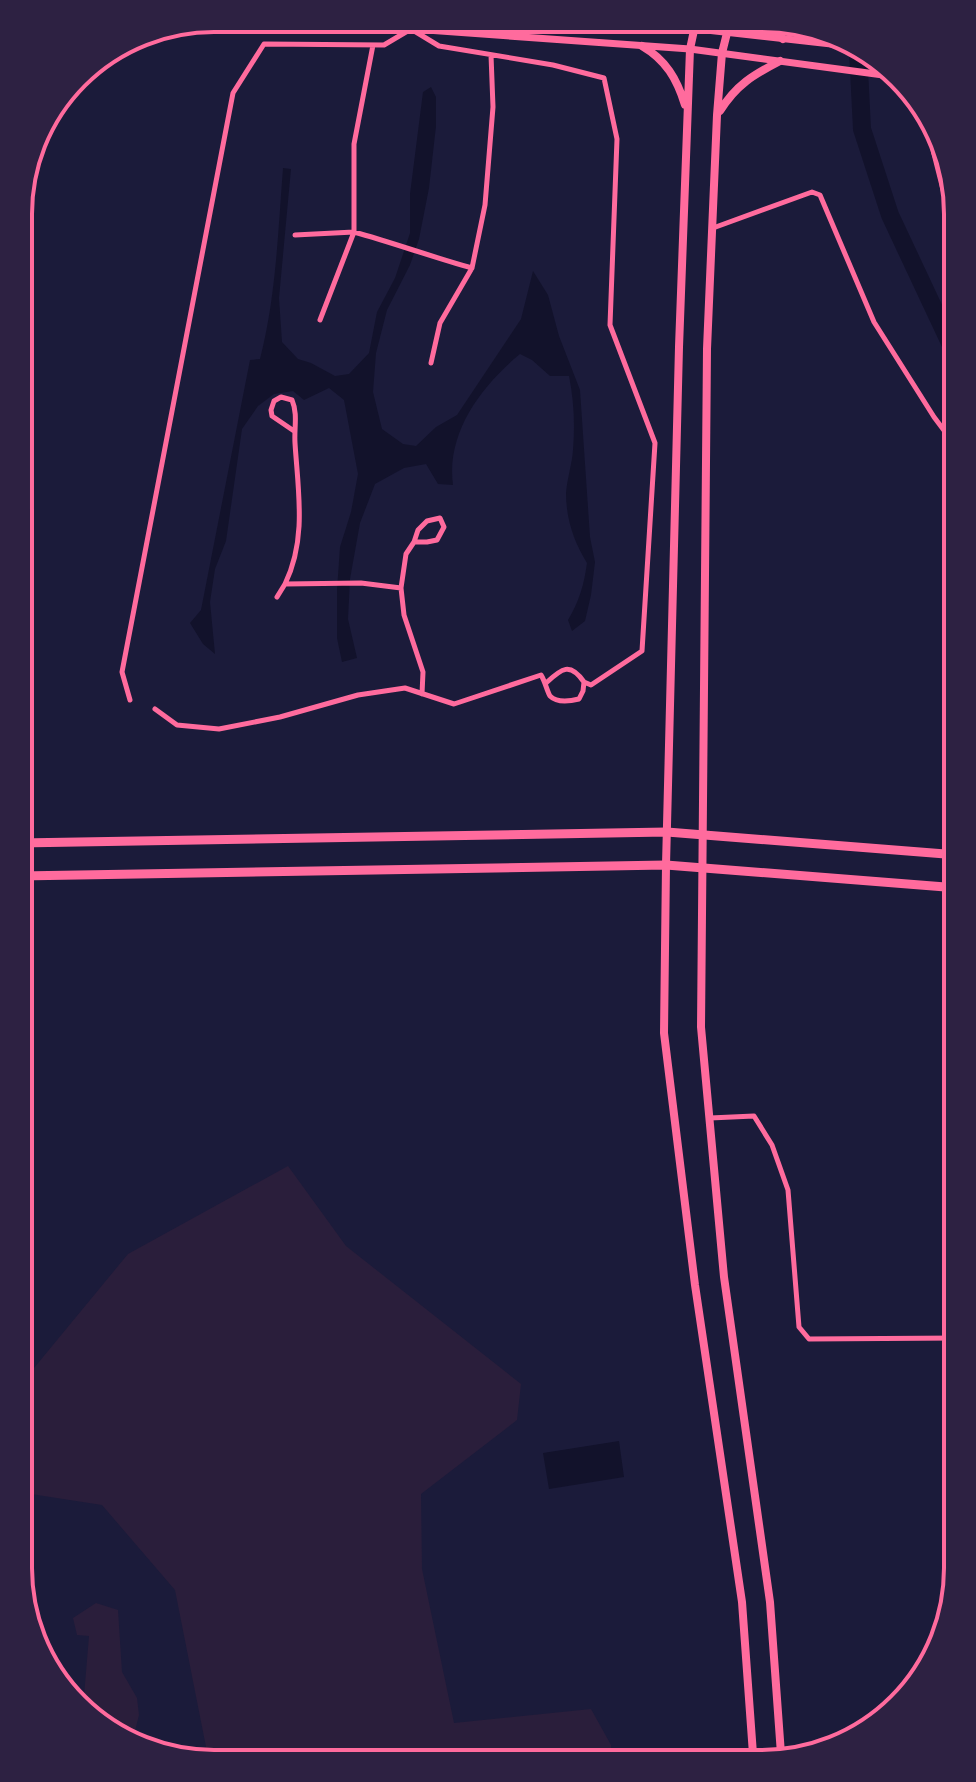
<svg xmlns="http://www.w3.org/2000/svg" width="976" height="1782" viewBox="0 0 976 1782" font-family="Karla,sans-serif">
  <rect width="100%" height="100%" fill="#1b1b3a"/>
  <!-- green -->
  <path fill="#2a1e3b" d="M288,1166L346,1246L521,1384L517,1420L421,1494L422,1569L454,1723L591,1709L611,1745V1756L209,1762L175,1590L102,1505L18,1492V1390L20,1385L128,1254Z
    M96,1603L118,1610L122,1672L137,1698L139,1715L133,1739L94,1723L83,1708L89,1636L77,1635L73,1618Z"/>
  <!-- water -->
  <path fill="#12122b" d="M431,87L436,97V126L429,188L419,239L410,265L387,310L376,353L373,392L382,429L403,444L416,446L436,427L457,415L521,319L533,271L548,295L559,336L580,390L590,537L595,562L591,595L585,621L572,631L568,620C579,602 584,585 587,563C574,542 566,519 566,493C567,479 572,464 573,450C575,424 574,401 569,376H550L532,360L520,354C481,386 446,433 453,485L438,484L426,464L404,468L375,484L360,523L350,579L348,619L357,658L342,662L337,638V590L340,547L351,512L358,474L344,400L329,388L304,400L293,391L274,394L258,406L242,429L226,541L215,569L210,602L215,654L203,644L190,623L201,610L250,360L260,359C276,297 278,232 283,168L291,169L279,298L282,342L298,359L311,363L335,376L349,374L369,353L377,312L395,278L410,233V194L423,92Z
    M619,1441L624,1477L549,1489L543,1453Z"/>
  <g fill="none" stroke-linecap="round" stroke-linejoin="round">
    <!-- river -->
    <path stroke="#12122b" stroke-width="18" d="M858,50L862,129L890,215L958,360"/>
    <!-- pedestrian -->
    <path stroke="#ff6b9d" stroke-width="4" d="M930,125L933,152L958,251"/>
    <!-- minor -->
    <path stroke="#ff6b9d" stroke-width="5" d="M373,45L354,144V232C394,243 432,257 472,268
      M713,228L812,192L820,195L874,322L934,417L958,449
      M295,235L354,232L320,320
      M431,363L440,323L472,268L485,205L493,107L491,55
      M414,542H427L437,540L444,527L440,518L427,521L418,530L414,542L406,554L401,588L404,615L423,672L422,694
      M285,584C307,539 298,491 295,443C294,428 298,414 292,400L281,397L274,401L271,410L272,416L294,431
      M277,597L285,584L361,583L401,588
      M130,700L122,672L233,93L264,44L384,45L411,29L439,46L553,65L604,78L617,139L610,325L655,443L642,651L591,685L584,682
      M155,709L177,725L219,729L280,717L358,695L405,688L454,704L541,675C545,681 547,691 550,696C557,703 571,701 579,699L583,691L584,682C570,662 562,668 546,683
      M710,1118L754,1116L772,1145L788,1190L799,1327L809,1339L958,1338"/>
    <!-- tertiary -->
    <path stroke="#ff6b9d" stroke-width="7" d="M212,19L343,24L690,49L898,77
      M626,21L849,46"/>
    <!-- secondary -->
    <path stroke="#ff6b9d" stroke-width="8" d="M696,21L690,49L679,347L666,865L664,1033L695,1285L742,1602L753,1754
      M730,21L722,53L717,115L707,349L701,1027L724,1277L770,1602L781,1754
      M764,21L783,39
      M644,22L648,21
      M642,46C666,60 677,79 685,105
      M720,111C736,85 753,75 780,61"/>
    <!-- primary -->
    <path stroke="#ff6b9d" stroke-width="9" d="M20,205L29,158
      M19,843L667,832L958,855
      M19,876L666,865L958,888"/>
  </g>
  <!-- crop -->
  <path d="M0 0H976V1782H0ZM214 32H762A182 182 0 0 1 944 214V1568A182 182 0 0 1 762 1750H214A182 182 0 0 1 32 1568V214A182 182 0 0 1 214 32Z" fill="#2d2142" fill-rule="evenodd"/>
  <path fill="none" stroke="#ff6b9d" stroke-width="4" d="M214 32H762A182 182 0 0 1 944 214V1568A182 182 0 0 1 762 1750H214A182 182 0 0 1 32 1568V214A182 182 0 0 1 214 32Z"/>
</svg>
